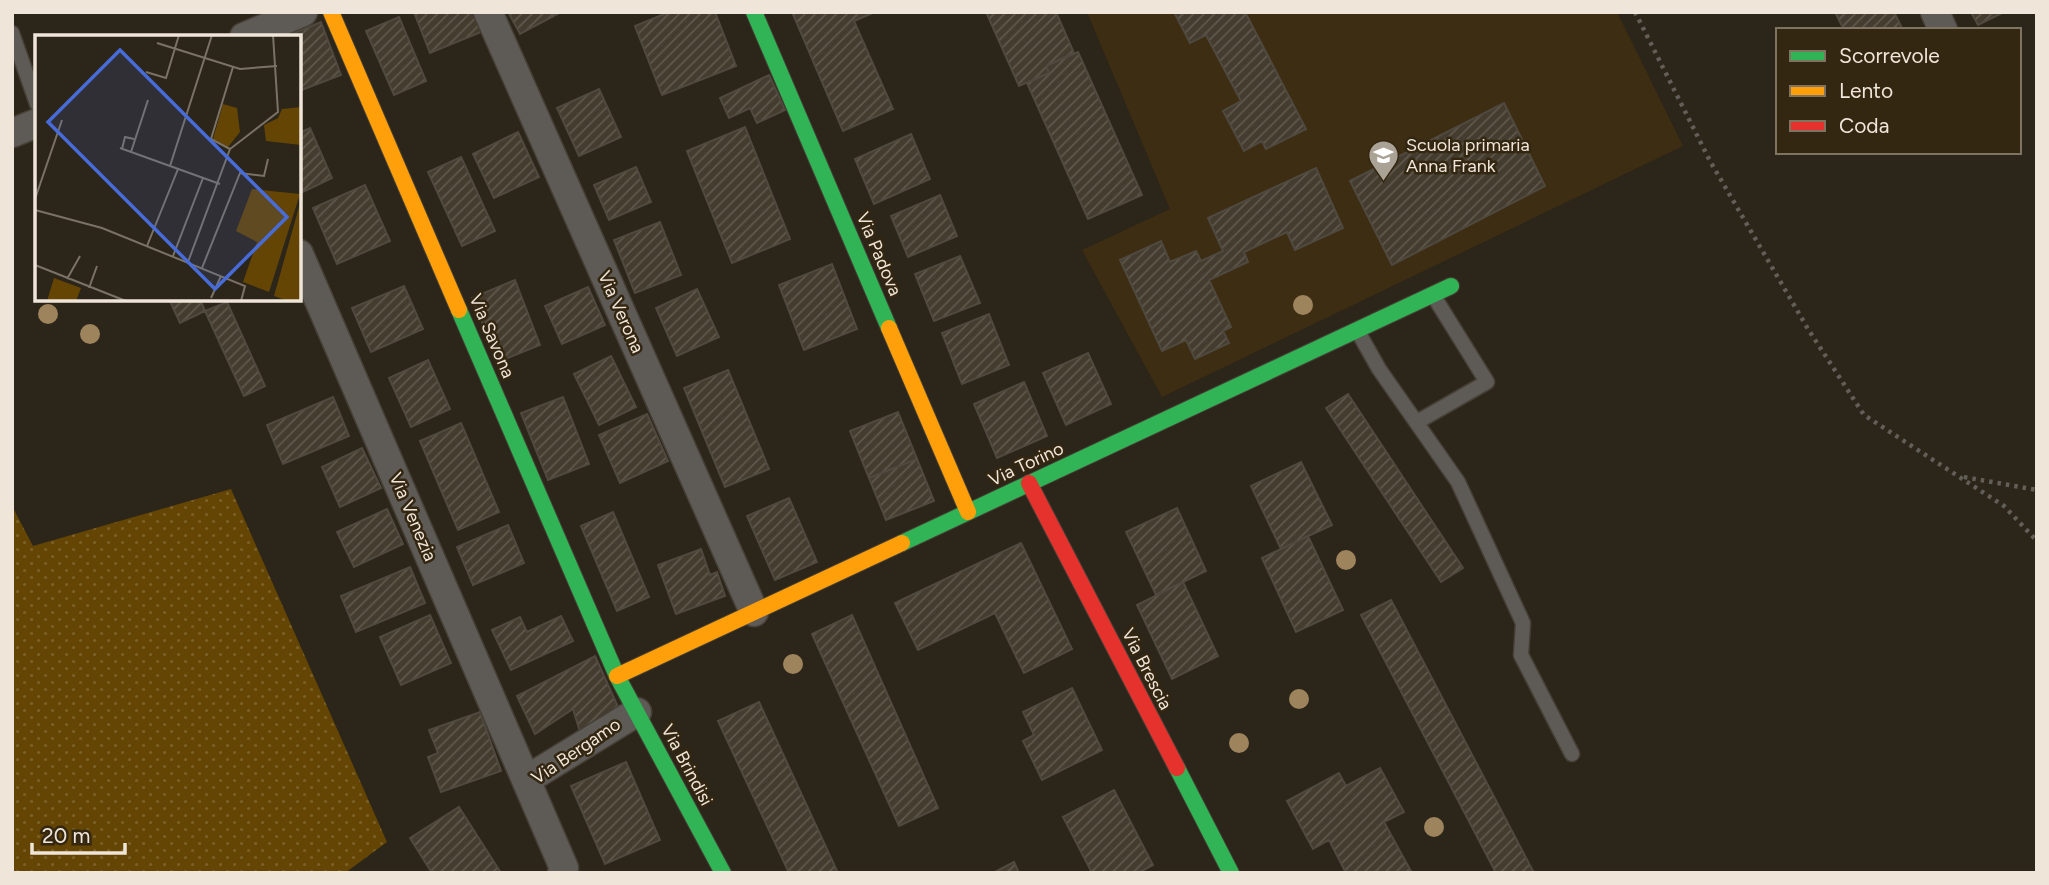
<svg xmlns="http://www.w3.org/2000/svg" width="2049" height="885" viewBox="0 0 2049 885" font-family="Figtree,sans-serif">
  <defs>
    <pattern id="grass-dots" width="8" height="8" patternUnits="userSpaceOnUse" patternTransform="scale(1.75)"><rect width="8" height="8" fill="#644503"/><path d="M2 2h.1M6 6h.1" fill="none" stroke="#7a6027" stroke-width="1.8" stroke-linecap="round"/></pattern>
    <pattern id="building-hatch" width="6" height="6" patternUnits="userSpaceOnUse" patternTransform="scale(1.75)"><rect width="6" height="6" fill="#443c2e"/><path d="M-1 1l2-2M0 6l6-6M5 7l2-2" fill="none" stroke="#5f584c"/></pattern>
  </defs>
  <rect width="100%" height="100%" fill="#2c2519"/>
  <!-- built -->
  <path fill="#3d2e13" d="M1087,12H1617L1683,146L1162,397L1082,250L1170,209Z"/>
  <!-- grass -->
  <path fill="url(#grass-dots)" d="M231,489L387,842L345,873H12V506L33,546Z"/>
  <!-- building -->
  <path fill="url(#building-hatch)" stroke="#4f4940" stroke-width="2" d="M414,12H479L486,30L430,53Z
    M508,12H561L520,34Z
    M669,12H715L736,66L662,95L635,26Z
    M792,12H875L854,21L893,109L843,131Z
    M986,12H1056L1074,53L1046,66L1049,73L1019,86Z
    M1174,12H1245L1306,129L1266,149L1262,141L1244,151L1223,111L1241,101L1206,35L1190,43Z
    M1835,12H1894L1903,30H1844Z
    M1971,12H2004L1978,25Z
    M399,17L426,81L394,95L366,31Z
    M321,22L341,75L299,91V37H284Z
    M1078,52L1142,195L1088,219L1027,83L1049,73L1046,66Z
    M769,75L785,110L757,123L750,108L729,118L720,98Z
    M599,89L621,137L579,156L557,108Z
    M1504,103L1545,186L1392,265L1350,181Z
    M745,127L790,239L732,263L687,151Z
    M310,128L332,178L303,192L299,184V133Z
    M518,132L539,177L494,198L473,154Z
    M911,134L930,179L874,204L855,159Z
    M461,157L495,231L462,246L428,172Z
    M636,167L651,202L609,220L594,185Z
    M1316,168L1343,228L1295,250L1287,232L1244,252L1248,262L1209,280L1231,327L1223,331L1229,343L1195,359L1186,340L1162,351L1120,260L1161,241L1170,262L1196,251L1201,261L1223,251L1208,218Z
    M365,185L390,241L337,264L313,208Z
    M940,195L957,236L908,257L891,216Z
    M660,222L681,275L635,293L614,240Z
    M960,256L980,303L934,321L915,274Z
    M832,264L857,329L804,350L779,285Z
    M515,280L540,345L498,362L472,298Z
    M404,286L423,329L371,352L352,308Z
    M588,287L605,325L562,344L545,306Z
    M697,289L719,337L677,356L656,308Z
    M169,299H200L205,311L180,323Z
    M227,302L265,386L244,396L205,311Z
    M989,314L1009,365L962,384L942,333Z
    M1088,353L1111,404L1066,425L1043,373Z
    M611,356L636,407L599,425L574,374Z
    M428,360L450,409L411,427L389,378Z
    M728,370L769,469L725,487L684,388Z
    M1024,382L1047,436L997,458L974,404Z
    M1348,394L1463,568L1441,582L1326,408Z
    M333,397L349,436L283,464L267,425Z
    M563,397L589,464L548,480L521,413Z
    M898,412L917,459L869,478L850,431Z
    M647,414L668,461L620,483L599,435Z
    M461,423L499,512L458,530L420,441Z
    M362,448L381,488L340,507L322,467Z
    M917,459L934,501L886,520L869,478Z
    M1301,462L1332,525L1281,549L1251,486Z
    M789,498L817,562L775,580L747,516Z
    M1177,508L1206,571L1156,595L1126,532Z
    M387,509L403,544L354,567L337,532Z
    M613,512L649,597L617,611L581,526Z
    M508,525L524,563L473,585L457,547Z
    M1308,536L1343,610L1296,632L1262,558Z
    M1021,543L1072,649L1024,673L995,613L918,650L895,603Z
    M701,549L710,575L717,572L725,596L676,614L658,565Z
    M410,567L425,603L356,632L341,596Z
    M1183,582L1218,656L1172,679L1137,605Z
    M1391,600L1534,873H1496L1361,615Z
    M430,615L451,663L401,685L380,637Z
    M852,615L938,808L899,826L812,634Z
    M561,616L573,641L511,670L492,630L520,617L527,632Z
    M595,656L618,707L580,732L573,709L535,734L517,696Z
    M1072,688L1102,750L1042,780L1023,741L1034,735L1023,712Z
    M759,702L838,873H789L718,721Z
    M480,712L501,771L441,792L428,757L438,753L429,730Z
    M626,762L660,840L605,864L571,786Z
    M1380,768L1404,812L1384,822L1412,873H1346L1329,840L1313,849L1287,801L1339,773L1346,786Z
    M1114,790L1153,865L1138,873H1092L1063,817Z
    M459,807L501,873H432L410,838Z
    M1014,862L1019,873H993Z"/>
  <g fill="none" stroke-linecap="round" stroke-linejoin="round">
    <defs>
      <path id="lane" d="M12,33L37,104
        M1357,330L1379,369L1458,482L1523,623L1521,655L1572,754
        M1417,422L1487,382L1433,295"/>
      <path id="street" d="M488,12L754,612
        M1935,12L1943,30
        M244,37L303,12
        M12,133L37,123
        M299,254L564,868L562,873
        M526,780L637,712"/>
      <path id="fast" d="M754,12L889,328
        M459,310L617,676L723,873
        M902,543L1451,286
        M1177,768L1231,873"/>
      <path id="slow" d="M331,12L459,310
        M889,328L968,512
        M617,676L902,543"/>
      <path id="jam" d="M1029,483L1177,768"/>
    </defs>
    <!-- lane casing -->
    <use href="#lane" stroke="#463f36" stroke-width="17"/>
    <!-- street casing -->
    <use href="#street" stroke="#463f36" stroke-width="31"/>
    <!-- fast casing -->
    <use href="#fast" stroke="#463f36" stroke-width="18"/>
    <!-- slow casing -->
    <use href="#slow" stroke="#463f36" stroke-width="18"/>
    <!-- jam casing -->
    <use href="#jam" stroke="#463f36" stroke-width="18"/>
    <!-- path -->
    <path stroke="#625e58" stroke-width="4.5" stroke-dasharray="3.5 5" stroke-linecap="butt" d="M1635,12L1710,161L1808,329L1864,415L2004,506L2037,541
      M1964,477L2037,490"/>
    <!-- lane -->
    <use href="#lane" stroke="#5e5b57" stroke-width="14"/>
    <!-- street -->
    <use href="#street" stroke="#5e5b57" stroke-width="28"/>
    <!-- fast -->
    <use href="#fast" stroke="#30b455" stroke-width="16"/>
    <!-- slow -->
    <use href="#slow" stroke="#ff9f0a" stroke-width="16"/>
    <!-- jam -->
    <use href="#jam" stroke="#e5322d" stroke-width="16"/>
  </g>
  <!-- trees -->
  <g fill="#9d845d">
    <circle cx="1303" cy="305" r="10"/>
    <circle cx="48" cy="314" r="10"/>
    <circle cx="90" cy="334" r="10"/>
    <circle cx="1346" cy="560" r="10"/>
    <circle cx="793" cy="664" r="10"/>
    <circle cx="1299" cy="699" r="10"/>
    <circle cx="1239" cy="743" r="10"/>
    <circle cx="1434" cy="827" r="10"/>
  </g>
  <!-- icons -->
  <defs>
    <symbol id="school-pin" viewBox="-11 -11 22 30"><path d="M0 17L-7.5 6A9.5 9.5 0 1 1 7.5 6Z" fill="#aba296" stroke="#342711"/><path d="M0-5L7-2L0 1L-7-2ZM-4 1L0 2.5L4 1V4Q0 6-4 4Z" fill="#fff"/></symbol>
  </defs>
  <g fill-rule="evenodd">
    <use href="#school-pin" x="1366" y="138" width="35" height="47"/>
  </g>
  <g text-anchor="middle" stroke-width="5" stroke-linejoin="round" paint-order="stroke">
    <!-- poi labels -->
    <g font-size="18" fill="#efe6d9" stroke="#342711" text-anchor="start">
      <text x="1406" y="151">Scuola primaria<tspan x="1406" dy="21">Anna Frank</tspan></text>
    </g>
    <!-- street labels -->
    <g font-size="18" fill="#efe6d9" stroke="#342711">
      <text transform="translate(879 254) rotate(67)" y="6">Via Padova</text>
      <text transform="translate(621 312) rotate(66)" y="6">Via Verona</text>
      <text transform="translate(492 336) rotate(67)" y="6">Via Savona</text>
      <text transform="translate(1026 464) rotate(-25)" y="6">Via Torino</text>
      <text transform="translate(413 517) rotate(67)" y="6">Via Venezia</text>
      <text transform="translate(1147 669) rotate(63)" y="6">Via Brescia</text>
      <text transform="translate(576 751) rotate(-34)" y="6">Via Bergamo</text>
      <text transform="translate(687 765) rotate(62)" y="6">Via Brindisi</text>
    </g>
  </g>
  <!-- overview -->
  <g transform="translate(35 35)">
    <rect width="266" height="266" fill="#2c2519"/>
    <path d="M266,72V110L231,106L229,90L243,83L247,74ZM217,154L265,159L234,257L208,247L222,207L201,196ZM266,165V266H253L239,261ZM19,243L46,253L41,266H12Z" fill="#644503"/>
    <path d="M188,69L202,73L205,97L193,112L178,104Z" fill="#644503"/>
    <path fill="none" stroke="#7a7266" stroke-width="2" d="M122,8L205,34L242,31M111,37L131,43L144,0M85,113L185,149M87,114L90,102L99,104M195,114L176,104L198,32M96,117L113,65M135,131L177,0M0,164L27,85M0,175L67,193L210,251L206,266M112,211L143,134M138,221L168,143M153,227L195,114L243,77L238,0M0,230L91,266M167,233L205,138L229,141L233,124M32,244L45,221M54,253L62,231M176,263L186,241"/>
    <path fill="#476cd8" fill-opacity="0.15" stroke="#476cd8" stroke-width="3.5" d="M85,15L252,182L180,254L13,87Z"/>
    <rect width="266" height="266" fill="none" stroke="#efe6d9" stroke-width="3.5"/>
  </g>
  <!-- border -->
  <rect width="2049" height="885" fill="none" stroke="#efe6d9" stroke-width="28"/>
  <!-- legend -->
  <rect x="1776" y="28" width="245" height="126" fill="#342711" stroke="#7f7361" stroke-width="2"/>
  <rect x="1790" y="51" width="35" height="10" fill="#30b455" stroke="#7f7361" stroke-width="2"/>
  <text x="1839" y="63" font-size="21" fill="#efe6d9">Scorrevole</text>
  <rect x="1790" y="86" width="35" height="10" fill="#ff9f0a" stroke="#7f7361" stroke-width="2"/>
  <text x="1839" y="98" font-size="21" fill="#efe6d9">Lento</text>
  <rect x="1790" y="121" width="35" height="10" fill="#e5322d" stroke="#7f7361" stroke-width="2"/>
  <text x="1839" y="133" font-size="21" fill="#efe6d9">Coda</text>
  <!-- scale -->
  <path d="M32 843v10h93v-10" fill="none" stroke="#efe6d9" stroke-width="3.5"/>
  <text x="42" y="843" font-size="21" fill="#efe6d9" stroke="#342711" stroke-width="5" paint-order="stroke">20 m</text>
</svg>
